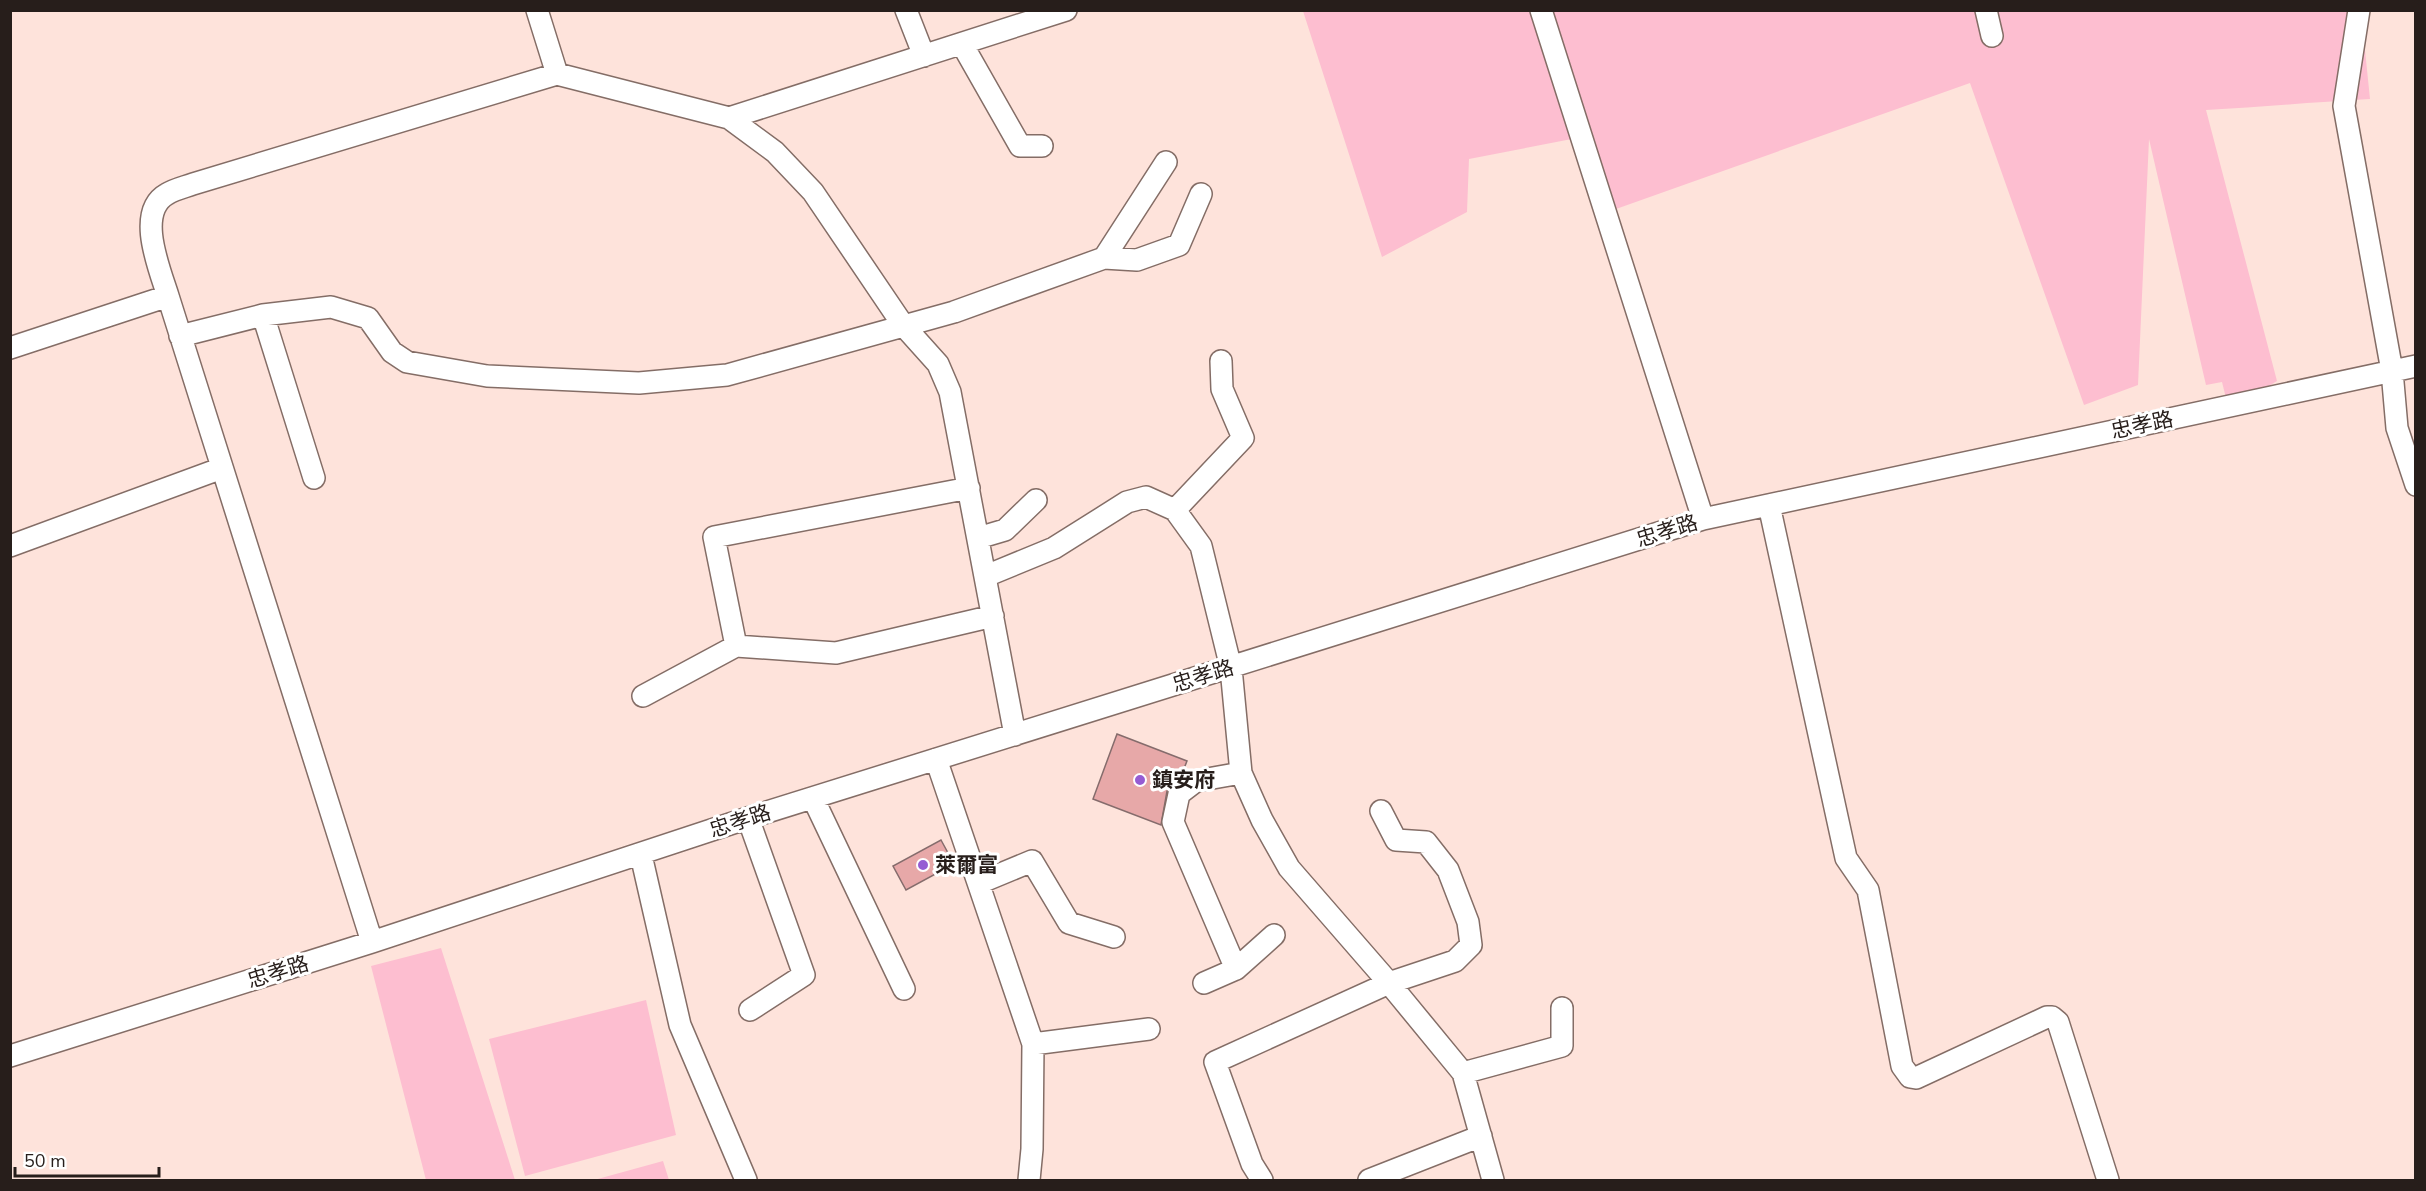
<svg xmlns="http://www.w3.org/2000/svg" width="2426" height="1191" viewBox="0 0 2426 1191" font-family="'Nunito Sans','Noto Sans TC',sans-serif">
  <rect width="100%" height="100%" fill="#fee3db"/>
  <!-- water -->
  <path fill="#fdbed0" d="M1303,11H2361L2370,99C2315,102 2261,107 2206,110L2277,381L2229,410L2222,382L2206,385L2149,139L2138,385L2084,405L1970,83L1616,209L1582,137L1469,159L1467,212L1382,257Z
    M441,948L515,1180H426L371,966Z
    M646,1000L676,1135L525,1176L489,1039Z
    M663,1161L669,1180H594Z"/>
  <!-- building -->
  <path fill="#e7a8a8" stroke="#856c6c" stroke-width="1.5" d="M1117,734L1187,761L1181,776L1167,791L1161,825L1093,799Z
    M941,840L954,864L906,890L893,866Z"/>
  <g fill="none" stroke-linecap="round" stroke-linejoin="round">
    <defs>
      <path id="minor" d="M537,10L557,74L729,118L775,152L813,192L903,325L938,364L950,392L1015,735
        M906,10L924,56
        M1541,10L1703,519
        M1986,10L1992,36
        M2359,10L2344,106L2392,371L2397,428L2416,485
        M962,44L1020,146H1042
        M729,118L1066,10
        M1104,258L1166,162
        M263,315L314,478
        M180,336L263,315L331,307L368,318L392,352L407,362L487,376L639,383L727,375L954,312L1104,258L1137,260L1179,245L1201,194
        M10,348L168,296
        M969,488L714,537L736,646L836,653L993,616
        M1769,505L1846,858L1868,890L1902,1066L1910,1077L1916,1078L2047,1017H2052L2058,1022L2108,1180
        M1175,510L1243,438L1222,389L1221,361
        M978,538L1005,530L1036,500
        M10,546L222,468
        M986,576L1054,548L1127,502L1146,497L1175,510L1201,546L1231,668L1241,773L1262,820L1289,868L1389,983L1463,1073L1493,1180
        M643,696L736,646
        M936,759L1033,1044L1032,1149L1029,1180
        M813,798L904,989
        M748,818L804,975L750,1010
        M641,855L680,1025L746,1180
        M979,883L1032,861L1069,923L1114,937
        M372,942L168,296C160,270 135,212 167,194C175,189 185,187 193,184L557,74
        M1236,969L1173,822L1179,794L1196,781L1241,773
        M1204,983L1236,969L1274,935
        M1033,1044L1149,1029
        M10,1056L372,942L748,818L1703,519L2416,366
        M1463,1073L1562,1046V1008
        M1262,1180L1252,1164L1215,1062L1389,983L1455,961L1471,945L1468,922L1448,870L1426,842L1396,840L1381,811
        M1369,1180L1481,1136"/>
    </defs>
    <!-- minor casing -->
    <use href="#minor" stroke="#846d66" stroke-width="24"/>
    <!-- minor -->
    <use href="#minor" stroke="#fff" stroke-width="21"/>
  </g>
  <!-- markers -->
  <g fill="#955cd3" stroke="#fff" stroke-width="2">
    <circle cx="1140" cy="780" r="6"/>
    <circle cx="923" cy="865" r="6"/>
  </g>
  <g text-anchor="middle" stroke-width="6" stroke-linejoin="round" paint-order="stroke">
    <!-- street labels -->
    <g font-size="21" fill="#271e1b" stroke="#fff">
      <text transform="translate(2142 425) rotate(-12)" y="7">忠孝路</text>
      <text transform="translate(1667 531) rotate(-17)" y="7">忠孝路</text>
      <text transform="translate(1203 676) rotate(-17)" y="7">忠孝路</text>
      <text transform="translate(740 821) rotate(-18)" y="7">忠孝路</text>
      <text transform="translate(278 972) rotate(-17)" y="7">忠孝路</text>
    </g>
    <!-- poi labels -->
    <g font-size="21" font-weight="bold" fill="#271e1b" stroke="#fff" text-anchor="start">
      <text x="1152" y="787">鎮安府</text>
      <text x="935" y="872">萊爾富</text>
    </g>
  </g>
  <!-- border -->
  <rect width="2426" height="1191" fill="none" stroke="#271e1b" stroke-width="24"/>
  <!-- scale -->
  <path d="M15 1167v9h144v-9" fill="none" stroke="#271e1b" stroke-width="3"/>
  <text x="24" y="1167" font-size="18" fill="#271e1b" stroke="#ffffff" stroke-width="4.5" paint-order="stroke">50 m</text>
</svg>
